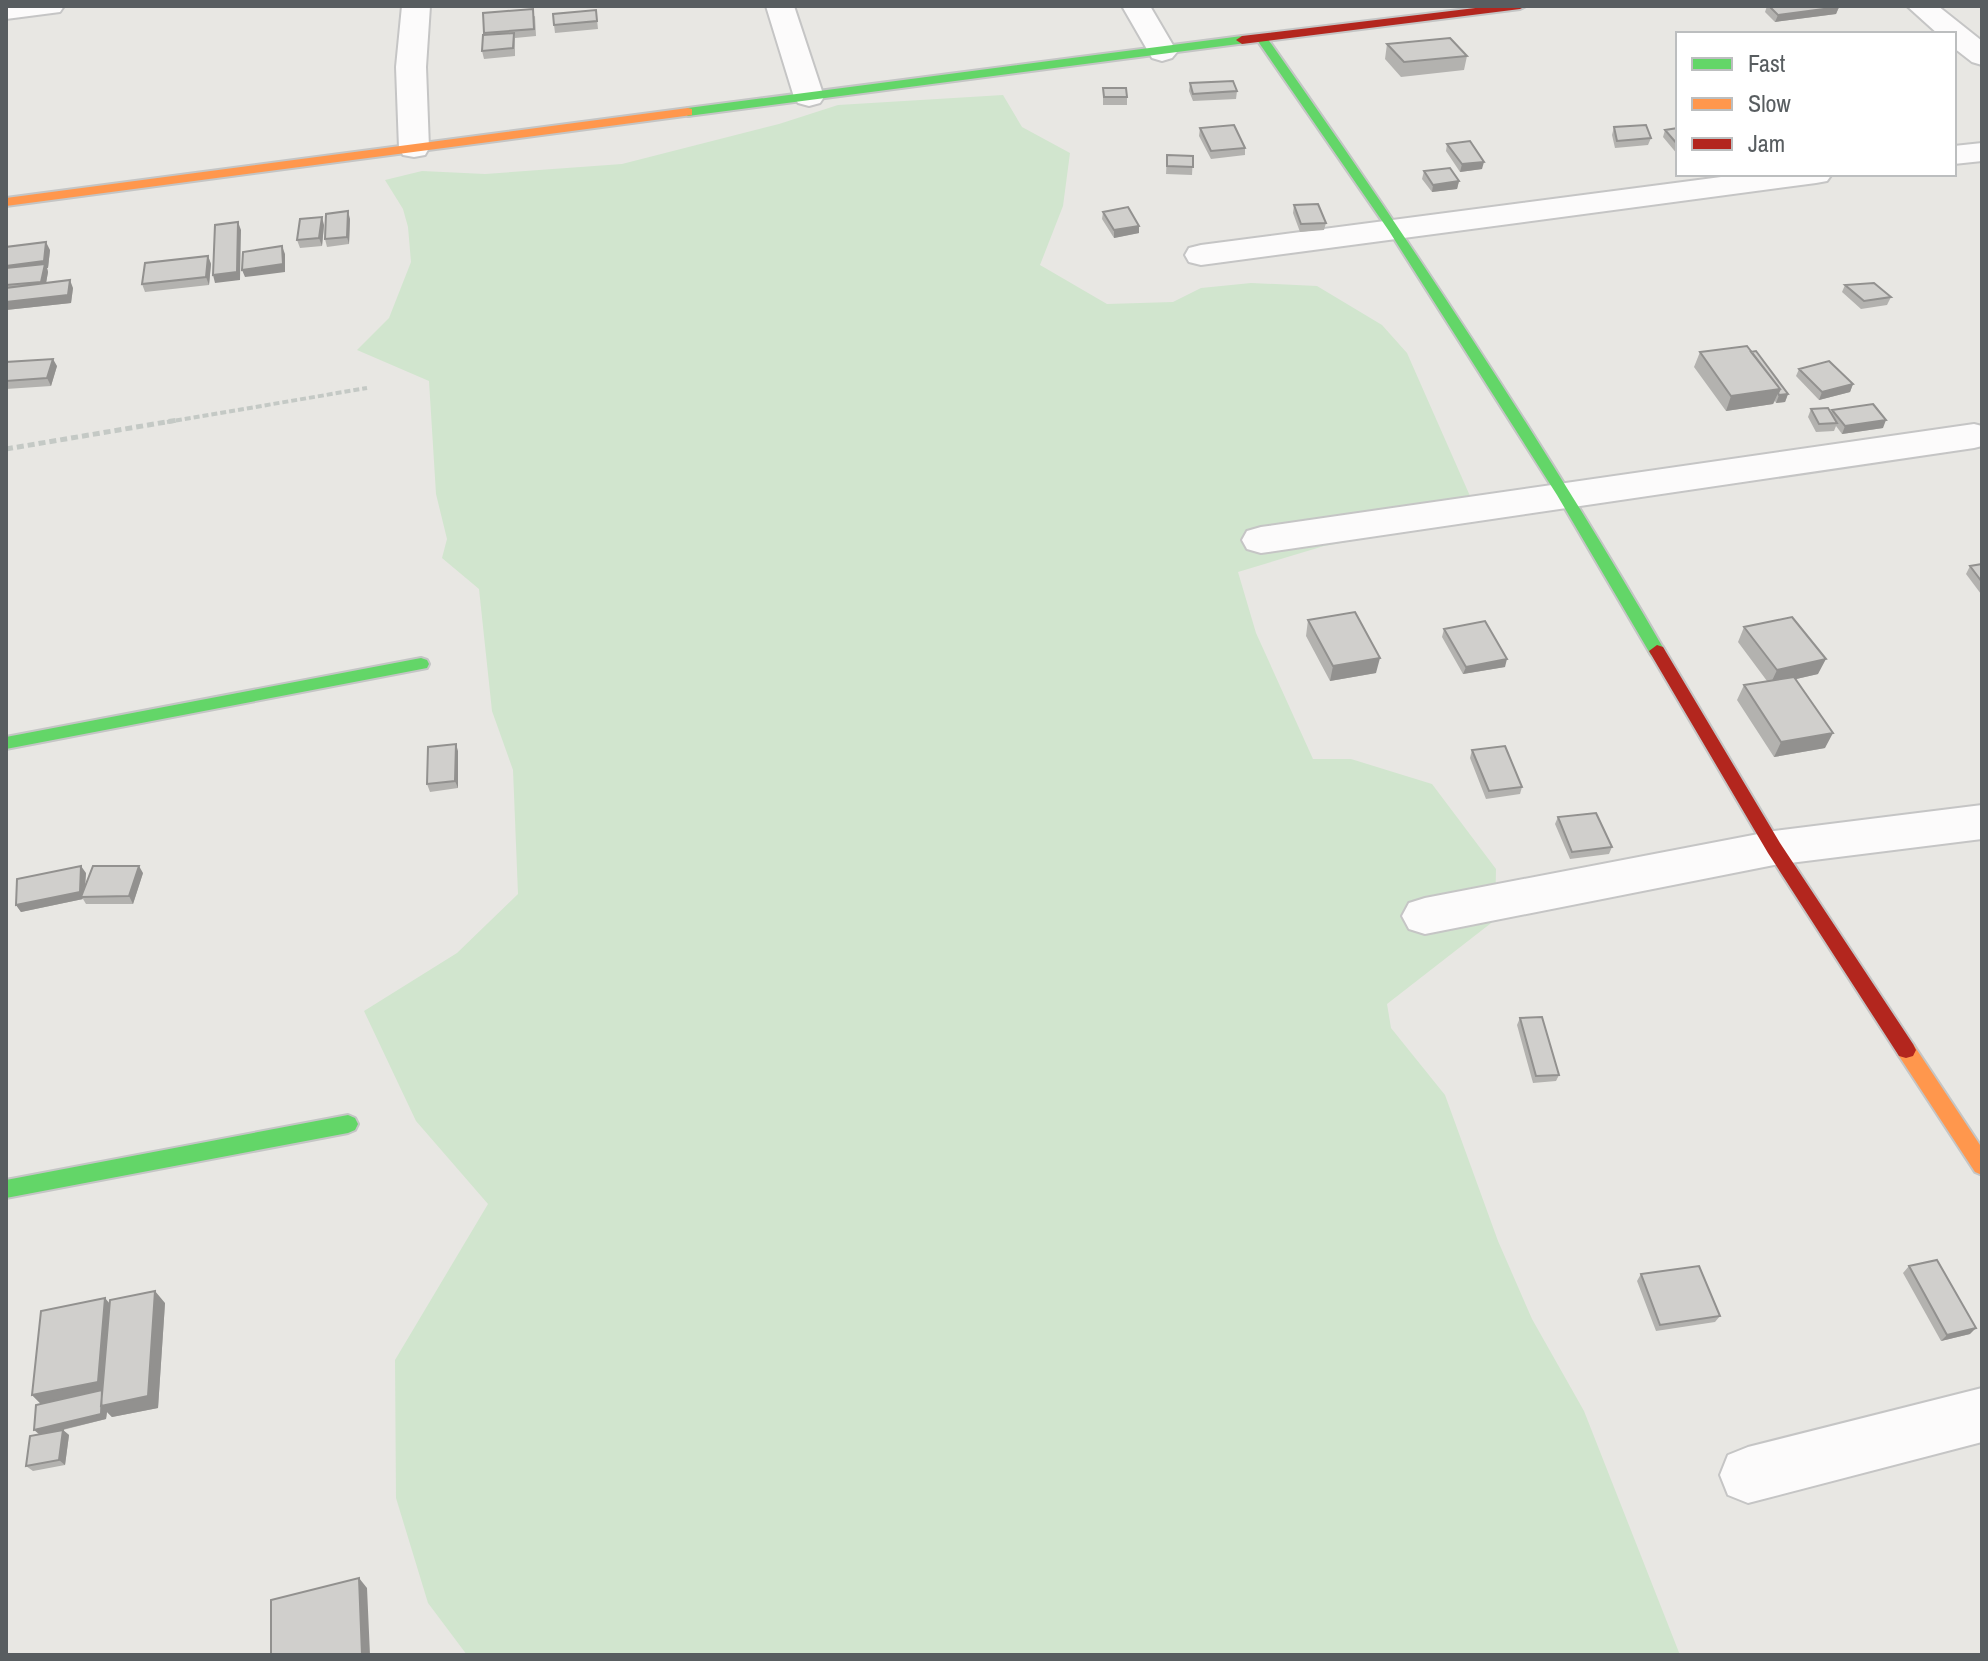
<svg xmlns="http://www.w3.org/2000/svg" width="1988" height="1661" viewBox="0 0 1988 1661" font-family="'Archivo Narrow',sans-serif">
  <rect width="100%" height="100%" fill="#e8e7e3"/>
  <!-- green -->
  <path fill="#d1e5ce" d="M1003,95L1022,127L1070,153L1063,206L1040,265L1107,304L1173,302L1201,288L1251,283L1317,286L1382,325L1407,353L1470,496L1443,525L1324,546L1238,572L1256,633L1313,759H1351L1432,784L1496,869L1495,920L1387,1004L1391,1028L1445,1095L1498,1241L1532,1319L1584,1411L1680,1655H467L428,1603L396,1498L395,1360L488,1204L416,1121L364,1011L457,953L518,894L513,770L492,711L479,589L442,558L447,539L436,494L429,381L357,350L389,318L411,262L408,227L403,209L385,180L422,171L485,174L622,164L779,124L838,105Z"/>
  <g fill="none" stroke-linecap="round" stroke-linejoin="round">
    <defs>
      <path id="street" d="M6,6H64L60,12L6,19Z
        M402,6H430L426,67L429,148L425,155L414,157L403,155L399,148L396,67Z
        M766,6H794L824,97L820,103L809,106L798,103L794,97Z
        M1122,6H1150L1177,52L1172,58L1162,61L1152,58Z
        M1907,6H1938L1982,41V65L1972,62L1954,48V34H1938Z
        M1982,143V161L1954,164V146Z
        M1744,174H1832L1827,181L1816,183L1201,265L1189,262L1185,255L1189,248L1201,245Z
        M1974,424L1982,426V446L1974,448L1261,553L1247,549L1242,540L1247,531L1261,527Z
        M1982,805V839L1774,865L1425,934L1409,929L1402,916L1409,903L1425,898L1774,831Z
        M1982,1388V1442L1748,1503L1728,1495L1720,1475L1728,1455L1748,1447Z"/>
      <path id="fast" d="M1257,35H1265C1406,235 1542,439 1665,651L1663,655H1651L1557,495L1389,231L1255,37Z
        M1242,36L1246,37V43L688,116L682,112L688,108Z
        M421,658L427,660L429,664L427,668L6,749V737Z
        M348,1115L355,1118L358,1124L355,1130L348,1133L6,1198V1180Z"/>
      <path id="slow" d="M688,108L692,109V115L6,206V198Z
        M1906,1042L1913,1044L1982,1148V1175L1975,1172L1899,1056L1896,1050L1899,1044Z"/>
      <path id="jam" d="M1492,6H1526L1520,9L1242,44L1236,40L1242,36Z
        M1657,645L1663,647L1780,843L1913,1044L1916,1050L1913,1056L1906,1058L1899,1056L1768,853L1649,651Z"/>
    </defs>
    <!-- street casing -->
    <use href="#street" stroke="#c5c5c5" stroke-width="4"/>
    <!-- fast casing -->
    <use href="#fast" stroke="#c4c5c5" stroke-width="4"/>
    <!-- slow casing -->
    <use href="#slow" stroke="#c4c5c5" stroke-width="4"/>
    <!-- jam casing -->
    <use href="#jam" stroke="#c4c5c5" stroke-width="4"/>
    <!-- path-far1 -->
    <path stroke="#c4c9c5" stroke-width="4" stroke-dasharray="6 3" stroke-linecap="butt" d="M167,422L367,388"/>
    <!-- path -->
    <path stroke="#c4c9c5" stroke-width="5" stroke-dasharray="7 4" stroke-linecap="butt" d="M6,449L178,420"/>
    <!-- street -->
    <use href="#street" fill="#fcfbfb" fill-rule="evenodd"/>
    <!-- fast -->
    <use href="#fast" fill="#63d668" fill-rule="evenodd"/>
    <!-- slow -->
    <use href="#slow" fill="#ff974d" fill-rule="evenodd"/>
    <!-- jam -->
    <use href="#jam" fill="#b3261e" fill-rule="evenodd"/>
  </g>
  <!-- wall -->
  <path fill="#b3b2af" d="M1767,6H1838L1839,7L1836,14L1775,22L1765,12Z
    M596,10L598,29L555,33L554,25Z
    M535,16L536,36L515,38V56L484,59L482,51L484,33Z
    M1387,44L1467,56L1464,70L1401,77L1385,59Z
    M1190,83L1237,91L1236,99L1193,101L1189,91Z
    M1103,88L1127,97V105H1103Z
    M1614,127L1651,138L1648,145L1615,148L1612,135Z
    M1200,128L1245,148V155L1211,159L1199,136Z
    M1678,128V155L1663,137L1665,130Z
    M1447,144L1482,169L1460,172L1446,151Z
    M1167,155L1193,156L1192,175L1166,174Z
    M1424,171L1459,181L1457,189L1432,192L1422,179Z
    M1294,205L1326,223L1324,230L1300,232L1293,213Z
    M1103,212L1139,226V233L1114,238L1102,219Z
    M350,219L349,244L327,247L325,239Z
    M324,225L322,246L300,248L297,240Z
    M6,247L50,250L48,268H47L48,272L46,283L73,288L71,303L6,310Z
    M208,256L211,264L209,285L145,292L142,284Z
    M1845,285L1891,297L1887,305L1861,309L1842,292Z
    M1700,352L1788,394L1785,402L1776,403L1775,401L1773,404L1726,411L1694,367Z
    M6,362L57,366L51,386L6,389Z
    M1799,369L1853,384L1850,392L1819,400L1796,376Z
    M1811,409L1831,413L1832,410L1883,428L1842,434L1836,426L1834,431L1816,432L1808,417Z
    M1982,564V594H1981L1966,574L1970,566Z
    M1308,620L1376,673L1330,681L1306,636Z
    M1744,627L1818,674L1796,679L1825,748L1774,757L1737,700L1744,685L1767,681L1738,642Z
    M1444,629L1505,667L1463,674L1442,637Z
    M1472,750L1522,787L1520,794L1486,799L1470,758Z
    M458,751V788L430,792L427,784Z
    M1558,817L1612,847L1609,854L1570,859L1555,824Z
    M86,873L85,888L143,873L133,904H86L83,899L21,912L16,905Z
    M1520,1018L1559,1075L1556,1081L1533,1083L1517,1025Z
    M1909,1266L1970,1334L1941,1341L1903,1273Z
    M1641,1274L1720,1316L1715,1322L1656,1331L1637,1281Z
    M105,1298L109,1304L165,1303L158,1408L112,1417L107,1412L106,1419L63,1430L69,1435L65,1465L33,1471L26,1466L39,1434L41,1404L32,1395Z"/>
  <!-- shaded-wall -->
  <path fill="#92918f" d="M1839,7L1836,14L1775,22L1778,15Z
    M1484,162L1482,169L1460,172L1462,164Z
    M1459,181L1457,189L1432,192L1433,185Z
    M348,211L350,219L349,244L347,237Z
    M322,217L324,225L322,246L319,238Z
    M238,222L241,230L240,280L215,283L213,275Z
    M1139,226V233L1114,238V230Z
    M46,242L50,250L48,268H47L48,272L45,289L41,282L6,274V266Z
    M282,246L285,254V272L245,277L242,270Z
    M208,256L211,264L209,285L206,277Z
    M70,280L73,288L71,303L6,310V302Z
    M53,359L57,366L51,386L47,378Z
    M1853,384L1850,392L1819,400L1822,392Z
    M1780,389L1773,404L1726,411L1731,396Z
    M1788,394L1785,402L1776,403L1779,395Z
    M1886,420L1883,428L1842,434L1845,426Z
    M1380,658L1376,673L1330,681L1333,666Z
    M1507,659L1505,667L1463,674L1466,667Z
    M1826,659L1818,674L1770,685L1777,670Z
    M1833,733L1825,748L1774,757L1781,742Z
    M456,744L458,751V788L455,781Z
    M81,866L86,873L84,897H81L83,899L21,912L16,905Z
    M139,866L143,873L133,904L129,896Z
    M155,1291L165,1303L158,1408L112,1417L107,1412L106,1419L40,1435L34,1430L44,1407L32,1395L105,1298L115,1310Z
    M1976,1328L1970,1334L1941,1341L1947,1335Z
    M63,1430L69,1435L65,1465L59,1460Z
    M359,1578L367,1588L370,1655H362Z"/>
  <!-- building -->
  <path fill="#d0cfcc" stroke="#92918f" stroke-width="2" d="M1769,6H1838L1839,7L1778,15Z
    M533,9L534,29L484,33L483,13Z
    M596,10L597,21L554,25L553,14Z
    M514,33L513,48L482,51L483,35Z
    M1450,38L1467,56L1404,62L1387,44Z
    M1233,81L1237,91L1193,94L1190,83Z
    M1103,88H1126L1127,97H1104Z
    M1234,125L1245,148L1211,151L1200,128Z
    M1646,125L1651,138L1617,141L1614,127Z
    M1678,128V145L1665,130Z
    M1470,141L1484,162L1462,164L1447,144Z
    M1167,155L1193,156V167L1167,166Z
    M1450,168L1459,181L1433,185L1424,171Z
    M1318,204L1326,223L1301,224L1294,205Z
    M1128,207L1139,226L1114,230L1103,212Z
    M348,211L347,237L325,239L326,214Z
    M322,217L319,238L297,240L300,219Z
    M238,222L237,272L213,275L215,225Z
    M46,242L44,261L6,266V247Z
    M282,246L283,264L242,270L243,252Z
    M208,256L206,277L142,284L145,263Z
    M45,264L41,282L6,285V268Z
    M70,280L68,295L6,302V288Z
    M1874,283L1891,297L1864,301L1845,285Z
    M1747,346L1780,389L1731,396L1700,352Z
    M1756,351L1788,394L1779,395L1778,393L1780,389L1751,352Z
    M53,359L47,378L6,381V362Z
    M1829,361L1853,384L1822,392L1799,369Z
    M1873,404L1886,420L1845,426L1832,410Z
    M1828,408L1837,423L1819,424L1811,409Z
    M1982,564V582L1970,566Z
    M1355,612L1380,658L1333,666L1308,620Z
    M1792,617L1826,659L1777,670L1744,627Z
    M1485,621L1507,659L1466,667L1444,629Z
    M1794,677L1833,733L1781,742L1744,685Z
    M456,744L455,781L427,784L428,747Z
    M1505,746L1522,787L1489,791L1472,750Z
    M1596,813L1612,847L1572,852L1558,817Z
    M81,866L80,892L16,905L17,879Z
    M93,866H139L129,896L81,897Z
    M1542,1017L1559,1075L1536,1076L1520,1018Z
    M1937,1260L1976,1328L1947,1335L1909,1266Z
    M1699,1266L1720,1316L1660,1325L1641,1274Z
    M155,1291L148,1396L101,1406L110,1300Z
    M105,1298L98,1382L32,1395L41,1311Z
    M102,1390L101,1414L34,1430L36,1405Z
    M63,1430L59,1460L26,1466L30,1436Z
    M359,1578L362,1655H271V1600Z"/>
  <!-- border -->
  <rect width="1988" height="1661" fill="none" stroke="#585d60" stroke-width="16"/>
  <!-- legend -->
  <rect x="1676" y="32" width="280" height="144" fill="#ffffff" stroke="#bcbebf" stroke-width="2"/>
  <rect x="1692" y="58" width="40" height="12" fill="#63d668" stroke="#bcbebf" stroke-width="2"/>
  <text x="1748" y="72" font-size="24" fill="#585d60">Fast</text>
  <rect x="1692" y="98" width="40" height="12" fill="#ff974d" stroke="#bcbebf" stroke-width="2"/>
  <text x="1748" y="112" font-size="24" fill="#585d60">Slow</text>
  <rect x="1692" y="138" width="40" height="12" fill="#b3261e" stroke="#bcbebf" stroke-width="2"/>
  <text x="1748" y="152" font-size="24" fill="#585d60">Jam</text>
</svg>
